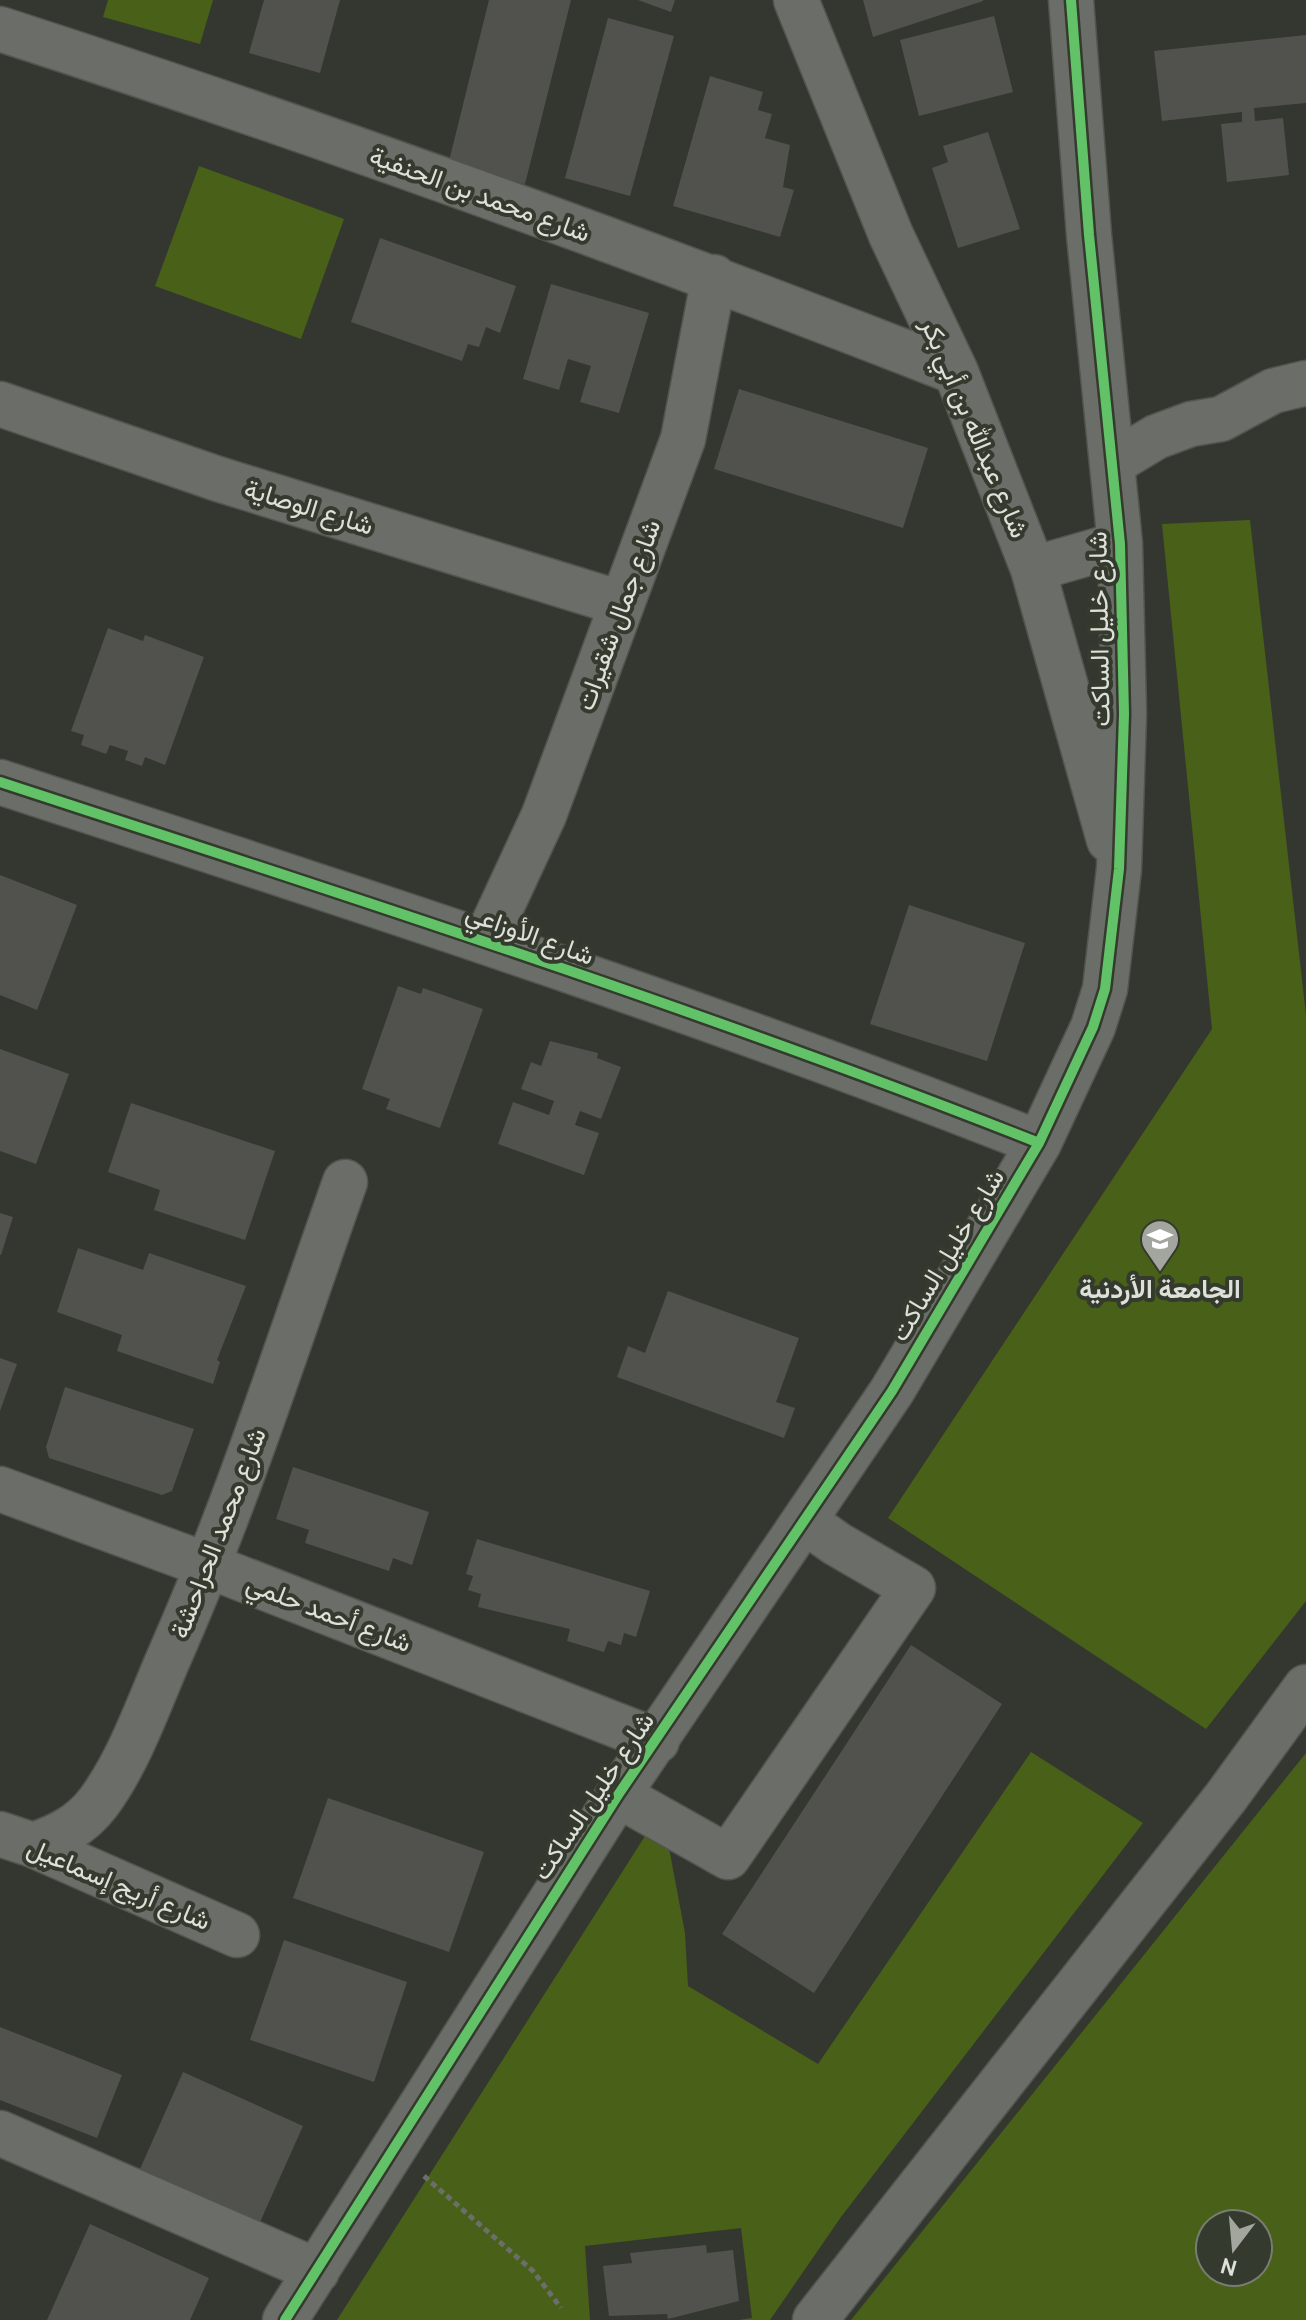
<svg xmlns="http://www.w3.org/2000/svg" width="1306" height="2320" viewBox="0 0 1306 2320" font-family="Cabin,Vazirmatn,sans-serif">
  <rect width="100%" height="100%" fill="#343730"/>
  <!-- green -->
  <path fill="#496018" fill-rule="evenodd" d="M108,0H213L200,44L103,17Z
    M199,166L344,219L301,339L155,286Z
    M1250,520L1306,1015V1601L1206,1729L888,1518L1212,1029L1162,524Z
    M1031,1752L1143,1823L841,2217L770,2320H739L752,2318L741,2228L585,2246L590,2320H337L647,1833L669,1848L685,1933L688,1986L818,2064Z
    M1306,1753V2320H851ZM1210,2224H1258V2272H1210Z"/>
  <!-- building -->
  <path fill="#51514e" d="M264,0H340L320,73L249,53Z
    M489,0H571L525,184L448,165Z
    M638,0H675L671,12Z
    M863,0H983V1L873,37Z
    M994,16L1013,92L919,116L900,40Z
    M608,18L674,36L630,196L565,178Z
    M1306,35V103L1254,108L1255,121L1283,118L1289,175L1227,182L1221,124L1242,122V112L1162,121L1154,51Z
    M710,76L763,92L758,110L772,114L765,138L790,145L783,187L794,190L780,237L673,206Z
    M988,132L1020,229L958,248L932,168L948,162L943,146Z
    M380,238L516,286L500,333L486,327L479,347L468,344L462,361L351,322Z
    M551,284L649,313L619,413L580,402L591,366L568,359L559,390L523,379Z
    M739,389L928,448L903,528L714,469Z
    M108,628L143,641L145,635L204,657L165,765L145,757L142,766L125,760L128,751L110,745L106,754L81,745L84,735L71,731Z
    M0,875L77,905L37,1010L0,995Z
    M909,905L1025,943L987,1061L870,1024Z
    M398,986L421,994L423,988L483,1009L440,1128L386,1109L390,1099L362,1089Z
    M550,1041L598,1053L597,1058L621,1067L601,1119L580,1111L575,1125L599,1133L584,1175L498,1144L513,1102L549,1115L554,1101L521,1089L531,1062L541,1066Z
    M0,1049L69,1074L36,1164L0,1151Z
    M131,1103L275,1151L245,1240L154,1210L160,1190L108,1172Z
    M0,1213L13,1217L1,1255H0Z
    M78,1248L143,1270L149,1253L246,1286L217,1360L220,1362L213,1384L117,1351L122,1335L57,1312Z
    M668,1291L799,1338L776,1402L795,1408L784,1438L617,1377L628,1346L645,1353Z
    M0,1358L17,1364L0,1411Z
    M65,1387L194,1429L172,1491L162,1495L49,1458L46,1447Z
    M293,1467L429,1512L412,1565L393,1558L389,1571L305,1543L309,1530L276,1519Z
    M477,1539L650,1591L636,1637L624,1633L621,1645L608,1641L604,1652L567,1641L570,1629L478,1607L481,1594L468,1590L473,1576L466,1574Z
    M911,1645L1002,1704L814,1993L722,1934Z
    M328,1798L484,1852L449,1952L293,1898Z
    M284,1940L407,1982L374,2082L250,2040Z
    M0,2027L122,2075L97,2138L0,2100Z
    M183,2072L303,2126L260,2222L140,2169Z
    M90,2224L209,2278L190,2320H47Z
    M706,2245L707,2253L733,2250L739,2301L668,2319L667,2314L609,2316L603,2266L632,2263L630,2253Z"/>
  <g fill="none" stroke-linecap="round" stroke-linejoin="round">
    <defs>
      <path id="minor" d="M796,0L891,235L956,372L1033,569L1109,840
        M0,29C322,133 641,249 956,372
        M0,404L218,479L620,603
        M1113,463L1156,437L1191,424L1221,419L1273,391L1306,383
        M1033,569L1120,544
        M0,782C349,896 698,1008 1039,1143
        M486,940L544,815L683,439L714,277
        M0,1489L209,1566L657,1741
        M618,1795L728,1857L913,1588L837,1544L806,1522
        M0,1834L33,1845L237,1935
        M33,1845C60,1836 81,1825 98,1803C130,1760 149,1703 170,1655C238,1501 289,1340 345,1182
        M0,2133L317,2271
        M285,2320L618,1795L892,1391L1039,1143L1093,1027L1105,989L1119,869L1124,714L1120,544L1089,235L1071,0
        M815,2320L1226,1797L1306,1687"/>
    </defs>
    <!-- minor casing -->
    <use href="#minor" stroke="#52554f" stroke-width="47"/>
    <!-- path -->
    <path stroke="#6c6e69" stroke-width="5" stroke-dasharray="6 4" stroke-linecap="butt" d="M424,2176L533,2271L561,2308"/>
    <!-- minor -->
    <use href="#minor" stroke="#6b6e68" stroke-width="44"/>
    <defs>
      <path id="cycleway" d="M0,782C349,896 698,1008 1039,1143
        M285,2320L618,1795L892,1391L1039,1143L1093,1027L1105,989L1119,869L1124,714L1120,544L1089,235L1071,0"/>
    </defs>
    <!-- cycleway casing -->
    <use href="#cycleway" stroke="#343a2d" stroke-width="15"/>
    <!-- cycleway -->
    <use href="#cycleway" stroke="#61c268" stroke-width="10"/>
  </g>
  <!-- icons -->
  <defs>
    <symbol id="university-pin" viewBox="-11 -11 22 30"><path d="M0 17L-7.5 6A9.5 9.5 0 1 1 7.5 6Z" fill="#a2a69e" stroke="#343a2d"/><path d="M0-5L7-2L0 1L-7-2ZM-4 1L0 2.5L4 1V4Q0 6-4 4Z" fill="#fff"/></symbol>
  </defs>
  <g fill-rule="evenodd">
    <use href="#university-pin" x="1138" y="1217" width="44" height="60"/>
  </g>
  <g text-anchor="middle" stroke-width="8" stroke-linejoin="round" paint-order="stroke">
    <!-- street labels -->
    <g font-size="26" fill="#dde1d9" stroke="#343a2d">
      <text transform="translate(480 194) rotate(20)" y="9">شارع محمد بن الحنفية</text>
      <text transform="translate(975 428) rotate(67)" y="9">شارع عبدالله بن أبي بكر</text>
      <text transform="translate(309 507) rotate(17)" y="9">شارع الوصاية</text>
      <text transform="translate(618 615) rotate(-70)" y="9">شارع جمال شقيرات</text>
      <text transform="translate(1099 629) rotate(-91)" y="9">شارع خليل الساكت</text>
      <text transform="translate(530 934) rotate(20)" y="9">شارع الأوزاعي</text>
      <text transform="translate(947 1255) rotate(-59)" y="9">شارع خليل الساكت</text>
      <text transform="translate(218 1533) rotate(-69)" y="9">شارع محمد الحراحشة</text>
      <text transform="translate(329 1613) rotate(21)" y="9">شارع أحمد حلمي</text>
      <text transform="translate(593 1796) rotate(-56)" y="9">شارع خليل الساكت</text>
      <text transform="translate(119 1884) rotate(23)" y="9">شارع أريج إسماعيل</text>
    </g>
    <!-- poi labels -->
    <g font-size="26" font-weight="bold" fill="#dde1d9" stroke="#343a2d">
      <text x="1160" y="1298">الجامعة الأردنية</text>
    </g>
  </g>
  <!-- north arrow -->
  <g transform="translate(1234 2248) rotate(196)"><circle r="38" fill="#343a2d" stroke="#787d72" stroke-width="2"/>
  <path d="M0-6L14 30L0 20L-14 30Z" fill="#a2a69e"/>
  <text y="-12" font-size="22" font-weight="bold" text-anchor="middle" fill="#dde1d9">N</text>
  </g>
</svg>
